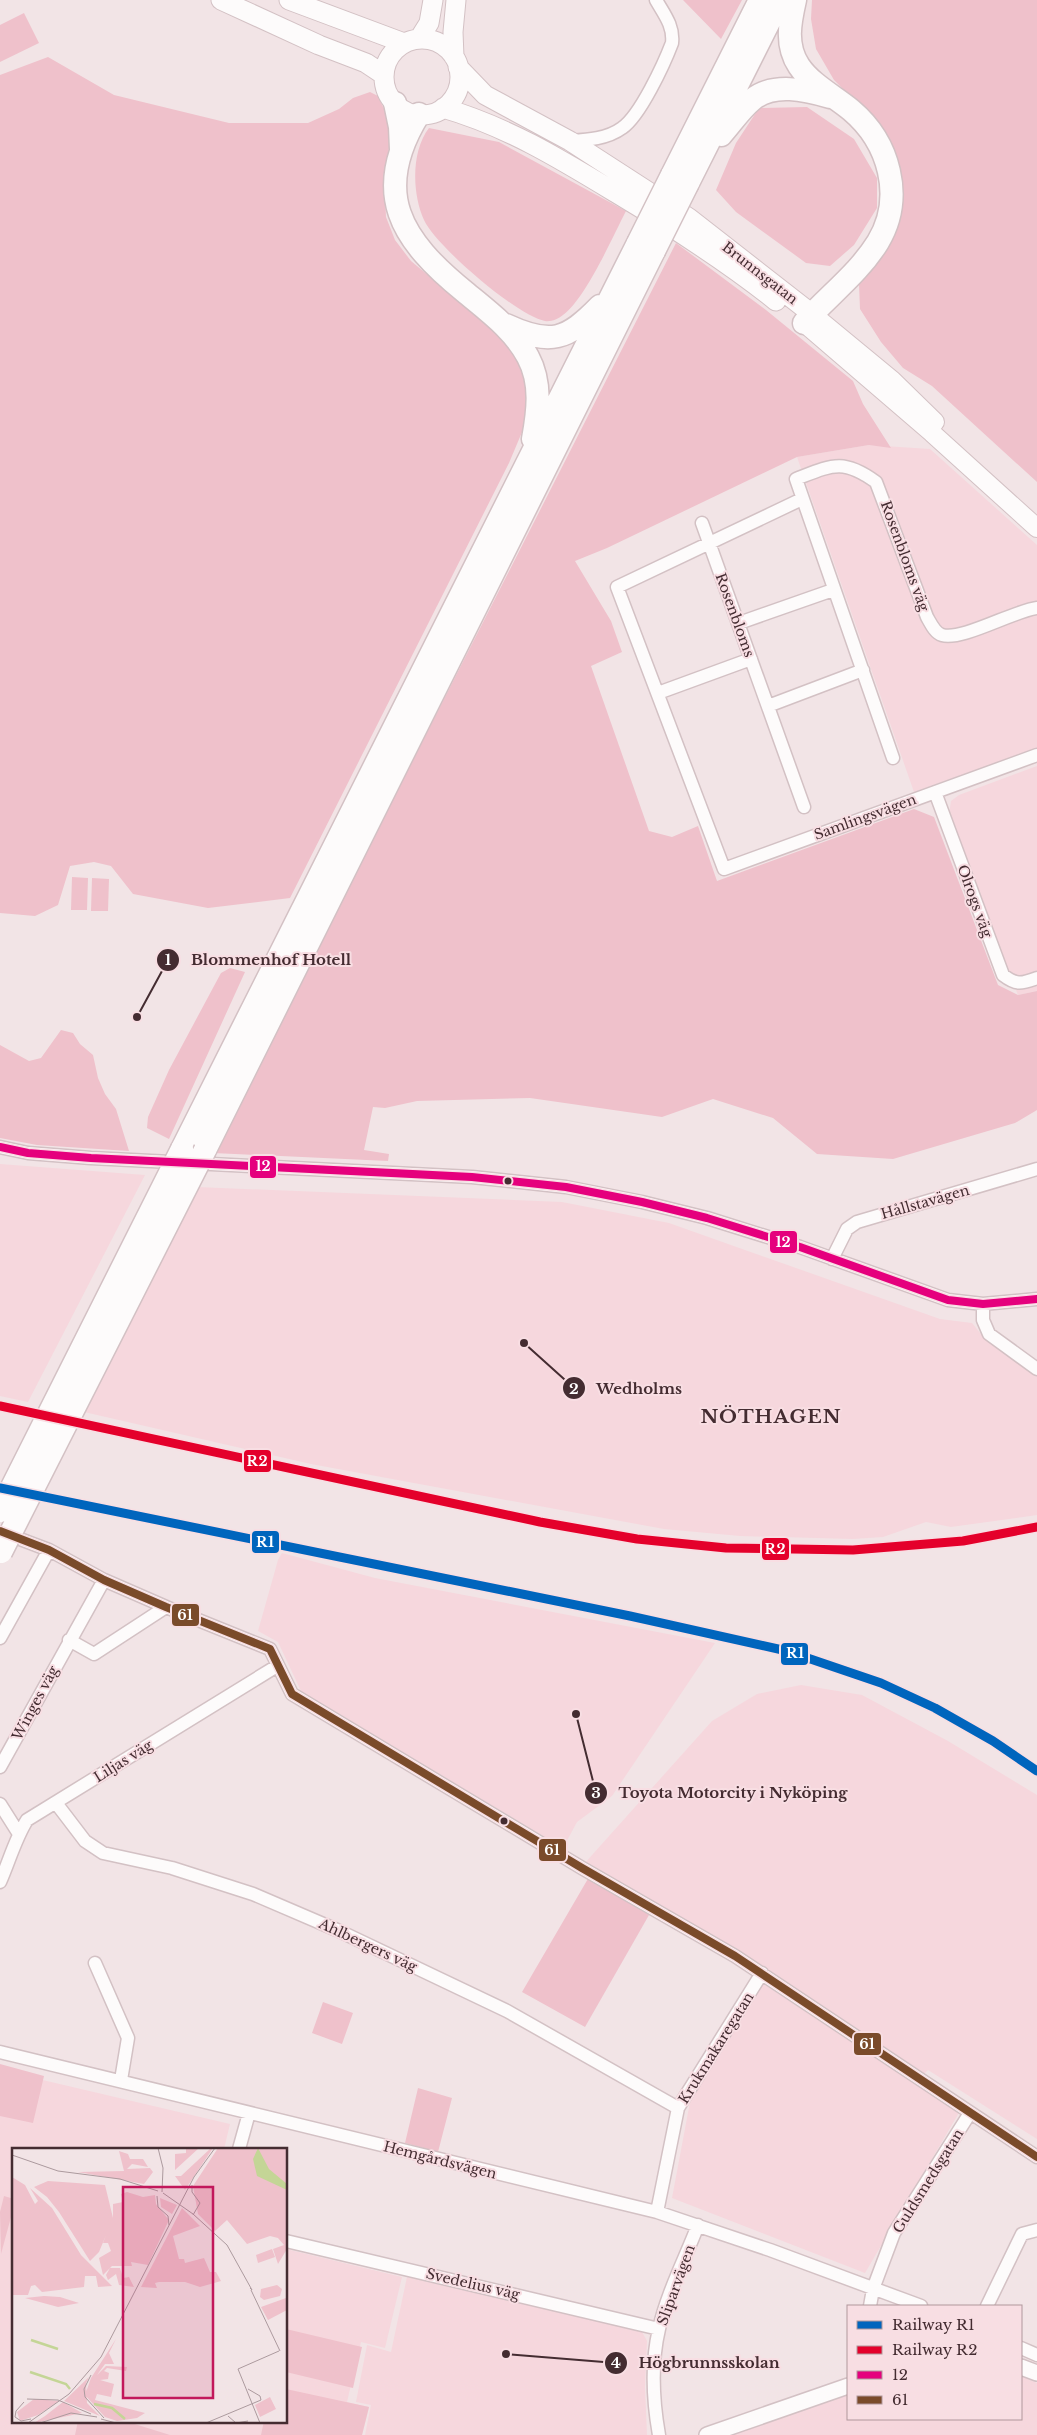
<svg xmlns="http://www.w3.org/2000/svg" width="1037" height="2435" viewBox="0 0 1037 2435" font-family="'Libre Baskerville',serif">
  <rect width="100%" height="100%" fill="#f2e4e6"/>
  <!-- built -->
  <path fill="#f6d7dd" d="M869,445L930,449L1037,545V748L914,792L797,457Z
    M1037,766V991L1018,995L949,815L951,801L959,795Z
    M0,1164L145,1175L28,1402L0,1396Z
    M197,1187L562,1202L669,1223L940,1319L972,1323L985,1339L1037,1373V1515L951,1527L926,1522L883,1537L853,1539L740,1536L664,1529L311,1464L84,1412Z
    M282,1553L375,1578L715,1643L612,1796L577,1822L563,1848L301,1691L278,1642L258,1631L278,1560Z
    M801,1685L862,1695L948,1741L1037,1795V2139L928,2070L924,2074L584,1864L712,1721L757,1694Z
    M762,1983L960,2111L865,2273L672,2198L690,2102Z
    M0,2070L230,2124L224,2149H14V2421H286V2249L402,2277L385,2348L361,2342L347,2402L369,2407L362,2435H0Z
    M407,2277L641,2330L647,2341L645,2387L647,2435H365L371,2405L356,2402L367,2345L391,2352Z
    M1021,2376L1037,2383V2435H729L848,2393V2419H1021Z"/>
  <!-- green -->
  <path fill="#efc1cb" d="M683,0H742L721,39Z
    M812,0H1037V482L932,386L903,368L881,342L860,309L859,284L868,268L890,243L898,216L857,103L834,80L816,49L811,19Z
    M24,13L39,43L0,62V25Z
    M48,57L114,95L229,123H308L339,109L353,98L370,92L378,96L391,124L385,195L386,217L395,240L411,261L508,342L528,378L525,425L509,463L290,898L208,908L133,894L111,866L94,862L70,866L58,905L35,916L0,913V75Z
    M807,107L854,139L877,178V208L854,245L830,266L806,263L736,212L716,190L736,143L759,108Z
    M429,128L499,142L626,211C612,238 586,298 563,315C558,319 551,322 545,321C517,316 436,246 424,220C412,194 411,151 429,128Z
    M676,243L766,310L853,381L863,404L891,448L869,445L797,457L607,548L575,561L611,621L622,652L591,666L649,831L672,837L698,826L717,881L914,809L934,817L998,985L1018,995L1037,991V1110L1015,1123L893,1159L817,1154L773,1118L713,1099L662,1117L530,1098L417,1101L385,1108L373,1107L364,1150L389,1154L388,1161L213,1153Z
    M72,877L88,878L87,910H71Z
    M92,878L109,879L108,911H91Z
    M230,968L245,972L169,1139L147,1128L148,1117L169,1070L214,986L221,973Z
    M61,1030L73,1033L80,1044L93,1055L98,1078L105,1094L116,1109L129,1151L37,1145L0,1138V1045L29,1061L41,1058Z
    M589,1877L649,1915L585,2027L522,1992Z
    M323,2002L353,2013L342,2044L312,2033Z
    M0,2064L44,2076L33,2123L0,2116Z
    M418,2088L452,2098L438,2152L405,2143Z
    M4,2196L14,2199V2206L1,2254L0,2212Z
    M286,2329L362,2347L353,2388L286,2372Z
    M286,2389L369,2407L362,2435H261L264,2421H286Z
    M78,2421H125L170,2435H75Z"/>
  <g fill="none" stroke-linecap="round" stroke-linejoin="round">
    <defs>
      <path id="minor" d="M570,141C587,140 607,139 622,128C640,116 664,64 672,43C674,26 664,14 656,0
        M802,499L617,587L724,869L1037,755
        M702,523L804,807
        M739,623L833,590
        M658,693L751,659
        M768,706L863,670
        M893,758L796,479C832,465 843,458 876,482L927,617C931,624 935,633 942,635C962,641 1013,611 1037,608
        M935,792L1003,975C1016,985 1021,984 1037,978
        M0,1147L28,1153L91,1158L472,1177L566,1187L642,1202L707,1218L800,1247L948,1300L983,1304L1037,1299
        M832,1259L847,1229L857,1222L1037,1169
        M983,1304V1320L989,1334L1037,1369
        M4,1533L49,1550L104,1580L166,1607L270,1649L292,1694L582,1868L735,1956L1037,2157
        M0,1638L49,1550
        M69,1640L94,1654L166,1607
        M0,1767L104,1580
        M56,1803L85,1841L103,1853L172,1868L253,1894L337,1930L507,2011L678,2108
        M0,1804L19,1834
        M0,1882C9,1862 15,1839 27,1820L277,1666
        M95,1963L128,2038L121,2080
        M0,2052L657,2212L770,2250L921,2306
        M239,2149L249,2113
        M657,2212L678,2108L762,1973
        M286,2241L659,2329
        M870,2306L873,2289L894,2233L970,2113
        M987,2306L1022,2234L1037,2230
        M1021,2348L1037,2355
        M659,2435C653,2401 651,2363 659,2329C667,2293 685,2259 698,2225"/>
      <path id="tertiary" d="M1021,2367L1037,2373
        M707,2435L848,2386"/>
      <path id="secondary" d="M812,314L892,380L935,422
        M804,323L932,433L1037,528"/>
      <path id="primary" d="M221,0L319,45L366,63L384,75
        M289,0L404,43
        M419,39L429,23L433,0
        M384 77a38 38 0 1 1 76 0a38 38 0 1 1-76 0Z
        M454,57L453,32L456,0
        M458,67L485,95L570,141L689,218L812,314
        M443,108C506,126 560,159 616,193C671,226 725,260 776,301"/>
      <path id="motorway" d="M795,0C790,22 785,45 799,66C811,84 834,96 851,110C889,142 905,197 878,242C859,273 828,296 804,323
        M395,103L400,127L401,149
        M419,114C370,193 401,240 465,292C489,312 514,330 528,357C542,383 538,412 533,439
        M721,135C731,124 740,110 752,100C773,82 806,90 830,97
        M672,175L760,0
        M688,183L780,0
        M506,325C551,346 567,340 600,306
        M182,1149L638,243
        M205,1150L654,251"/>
    </defs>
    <!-- minor casing -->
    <use href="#minor" stroke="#d3c1c4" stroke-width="15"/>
    <!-- tertiary casing -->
    <use href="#tertiary" stroke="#d3c1c4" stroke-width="18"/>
    <!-- secondary casing -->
    <use href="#secondary" stroke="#d3c1c4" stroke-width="20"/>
    <!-- primary casing -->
    <use href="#primary" stroke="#d3c1c4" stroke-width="21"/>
    <!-- motorway casing -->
    <use href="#motorway" stroke="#d3c1c4" stroke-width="25"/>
    <!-- minor -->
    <use href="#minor" stroke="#fdfbfb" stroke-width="12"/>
    <!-- tertiary -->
    <use href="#tertiary" stroke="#fdfbfb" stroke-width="15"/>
    <!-- secondary -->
    <use href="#secondary" stroke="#fdfbfb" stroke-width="18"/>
    <!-- primary -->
    <use href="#primary" stroke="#fdfbfb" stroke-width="19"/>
    <!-- motorway -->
    <use href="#motorway" stroke="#fdfbfb" stroke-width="22"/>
    <defs>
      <path id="motorway-bridge" d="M638,243L672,175
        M654,251L688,183
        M0,1511L182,1149
        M1,1552L205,1150"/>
    </defs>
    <!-- motorway-bridge casing -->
    <use href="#motorway-bridge" stroke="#d3c1c4" stroke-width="25" stroke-linecap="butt"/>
    <!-- motorway-bridge -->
    <use href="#motorway-bridge" stroke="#fdfbfb" stroke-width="22"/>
    <defs>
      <path id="bus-1" d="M0,1147L28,1153L91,1158L472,1177L566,1187L642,1202L707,1218L800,1247L948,1300L983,1304L1037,1299"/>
      <path id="bus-2" d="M0,1531L49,1550L104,1580L166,1607L270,1649L292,1694L582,1868L735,1956L1037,2157"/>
    </defs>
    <!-- bus-1 casing -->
    <use href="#bus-1" stroke="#f8dee3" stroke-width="11"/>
    <!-- bus-2 casing -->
    <use href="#bus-2" stroke="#f8dee3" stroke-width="11"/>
    <!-- bus-1 -->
    <use href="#bus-1" stroke="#e5007d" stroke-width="8"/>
    <!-- bus-2 -->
    <use href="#bus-2" stroke="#7a4b2a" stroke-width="8"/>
    <defs>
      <path id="rail-1" d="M0,1488L630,1616L787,1651L881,1683L935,1708L993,1741L1037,1771"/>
      <path id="rail-2" d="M0,1406L540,1522L637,1539L726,1548L853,1550L963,1541L1037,1527"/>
    </defs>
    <!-- rail-1 casing -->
    <use href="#rail-1" stroke="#f8dee3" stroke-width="12"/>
    <!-- rail-2 casing -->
    <use href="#rail-2" stroke="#f8dee3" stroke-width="12"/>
    <!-- rail-1 -->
    <use href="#rail-1" stroke="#0065bd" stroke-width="9"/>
    <!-- rail-2 -->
    <use href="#rail-2" stroke="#e4002b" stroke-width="9"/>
  </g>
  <!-- markers -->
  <g fill="#442c31" stroke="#f8dee3" stroke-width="2">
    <circle cx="508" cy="1181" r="4.5"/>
    <circle cx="504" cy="1821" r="4.5"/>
  </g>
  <g text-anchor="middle" stroke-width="4" stroke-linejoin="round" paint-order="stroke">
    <!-- street labels -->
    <g font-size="14" fill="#442c31" stroke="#f8dee3">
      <text transform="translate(760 273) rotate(38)" y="5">Brunnsgatan</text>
      <text transform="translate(905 556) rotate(70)" y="5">Rosenbloms väg</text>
      <text transform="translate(735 615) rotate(70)" y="5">Rosenbloms</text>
      <text transform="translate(865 817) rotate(-20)" y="5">Samlingsvägen</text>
      <text transform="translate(975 901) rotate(70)" y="5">Olrogs väg</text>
      <text transform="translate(925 1202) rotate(-16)" y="5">Hållstavägen</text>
      <text transform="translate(35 1703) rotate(-62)" y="5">Winges väg</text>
      <text transform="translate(123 1761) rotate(-32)" y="5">Liljas väg</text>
      <text transform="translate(368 1945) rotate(25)" y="5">Ahlbergers väg</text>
      <text transform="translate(716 2048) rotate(-58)" y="5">Krukmakaregatan</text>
      <text transform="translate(440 2160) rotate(14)" y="5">Hemgårdsvägen</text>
      <text transform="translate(928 2181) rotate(-58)" y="5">Guldsmedsgatan</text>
      <text transform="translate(473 2284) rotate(13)" y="5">Svedelius väg</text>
      <text transform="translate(676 2285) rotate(-70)" y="5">Sliparvägen</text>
    </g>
    <!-- district labels -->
    <g font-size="19" font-weight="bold" letter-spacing="1" fill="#442c31" stroke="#f8dee3">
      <text x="771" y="1423">NÖTHAGEN</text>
    </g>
  </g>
  <!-- overview -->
  <g transform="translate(12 2148)">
    <rect width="275" height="275" fill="#f2e4e6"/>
    <path d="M174,0H187L163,22V6L174,5ZM199,0H201L173,42L163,28H169ZM206,0H275V101L266,116L261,101L272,97L266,90L258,88L235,96L215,72L203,83L186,66L181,38ZM107,3L116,6L118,11H131L136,19L120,16L115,21L138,20L141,24L132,36L66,24L112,23ZM0,29L13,37L23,56L26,53L18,40L40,60L69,107L100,138L86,139L84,128H73L72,139L30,144L23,137L19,138L16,147H0ZM36,33L93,37L101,70V56L111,54L109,46L115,44L131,49L143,47L144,56L157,72L136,117L119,114L120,118H100L91,127L87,110L99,103L96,95H91L94,87L87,104L78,113L47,64L35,49L22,39ZM148,50L165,57L160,66L149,59ZM170,60L188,78L161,88L167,111H172L173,115L192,110L198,124H204L209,133L188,139L173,134H147L143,135L145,140L129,139ZM260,101L263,109L246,115L244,107ZM98,120H108L111,130L117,129L122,139L107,137L104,126L96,132L94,127ZM265,137L270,141L268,148L252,152L248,149L249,141ZM32,148L48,149L67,155L46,159L13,150ZM274,150L275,162L256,172L249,159ZM104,191L97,205L102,216H93L85,227L94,218L115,219L114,223L95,220L92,223L97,225L96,231L88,232L102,236L99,249L85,246L83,252L133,265L125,270L105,273L93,269L73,247L79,230ZM77,229L74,235L75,255L88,268L52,253ZM258,249L264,261L248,269L243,257ZM22,251L47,253L26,267L8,273L5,264ZM51,254L70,265L22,275L33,268Z" fill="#efc1cb"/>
    <path d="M246,0L257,21L275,36V42L245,28L241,11Z" fill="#c4d596"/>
    <path fill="none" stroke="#c4d596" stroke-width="2.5" d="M19,192L46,201M18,224L54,236L58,241M82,256L100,260L113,271"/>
    <path fill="none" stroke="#ac9a9e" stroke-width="1" d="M146,0L151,20L150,44M0,7L46,23L108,31L146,43M180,37V44L188,55L181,67M151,45L181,66L215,97L240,142L238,140M145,48L146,59L156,68L157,77M239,142L268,203M79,227L72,241L73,249L92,270M15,251L46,252L79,266M12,254L4,263L3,269L9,273L19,271M216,268L224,275L236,273M89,271L104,275M16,275L57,246L89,209L182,29L203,0M28,275L59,265L85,269M194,275L249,252L248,248L236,241M248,275L226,221L267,203"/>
    <path fill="#c2185b" fill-opacity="0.15" stroke="#c2185b" stroke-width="2.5" d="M111,39H201V250H111Z"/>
    <rect width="275" height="275" fill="none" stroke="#442c31" stroke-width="2.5"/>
  </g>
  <!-- callouts -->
  <path fill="none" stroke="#442c31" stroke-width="2" d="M137 1017L168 960M524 1343L574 1388M576 1714L596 1793M506 2354L616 2363"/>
  <g fill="#442c31" stroke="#f8dee3" stroke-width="2">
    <circle cx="137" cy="1017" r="5"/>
    <circle cx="524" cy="1343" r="5"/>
    <circle cx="576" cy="1714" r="5"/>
    <circle cx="506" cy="2354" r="5"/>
    <circle cx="168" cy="960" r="12"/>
    <circle cx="574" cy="1388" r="12"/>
    <circle cx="596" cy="1793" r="12"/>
    <circle cx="616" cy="2363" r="12"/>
  </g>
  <g font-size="15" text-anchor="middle" font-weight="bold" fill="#fff">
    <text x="168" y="965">1</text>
    <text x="574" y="1394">2</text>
    <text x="596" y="1798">3</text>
    <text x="616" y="2368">4</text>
  </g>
  <g font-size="15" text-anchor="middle" font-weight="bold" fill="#442c31" stroke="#f8dee3" stroke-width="4" stroke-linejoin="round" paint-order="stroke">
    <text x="271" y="965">Blommenhof Hotell</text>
    <text x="639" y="1394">Wedholms</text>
    <text x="733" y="1798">Toyota Motorcity i Nyköping</text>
    <text x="709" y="2368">Högbrunnsskolan</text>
  </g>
  <g stroke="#f8dee3" stroke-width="2">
    <rect x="249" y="1155" width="28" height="24" rx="5" fill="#e5007d"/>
    <rect x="769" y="1230" width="29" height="24" rx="5" fill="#e5007d"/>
    <rect x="243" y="1449" width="29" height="24" rx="5" fill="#e4002b"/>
    <rect x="251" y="1530" width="29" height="24" rx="5" fill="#0065bd"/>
    <rect x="761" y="1537" width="29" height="24" rx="5" fill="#e4002b"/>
    <rect x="171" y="1603" width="29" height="24" rx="5" fill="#7a4b2a"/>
    <rect x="780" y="1642" width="29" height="24" rx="5" fill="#0065bd"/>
    <rect x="538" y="1838" width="29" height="24" rx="5" fill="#7a4b2a"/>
    <rect x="853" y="2032" width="29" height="24" rx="5" fill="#7a4b2a"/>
  </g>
  <g font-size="14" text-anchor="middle" font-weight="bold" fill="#fff">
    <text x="263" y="1171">12</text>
    <text x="783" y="1247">12</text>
    <text x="257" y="1466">R2</text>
    <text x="265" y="1547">R1</text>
    <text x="775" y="1554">R2</text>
    <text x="185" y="1620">61</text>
    <text x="795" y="1658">R1</text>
    <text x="552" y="1855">61</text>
    <text x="867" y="2049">61</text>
  </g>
  <!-- legend -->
  <rect x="847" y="2305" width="175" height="115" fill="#f8dee3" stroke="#b0979c"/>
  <rect x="857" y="2321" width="25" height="8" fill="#0065bd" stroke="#b0979c"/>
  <text x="892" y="2330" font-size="15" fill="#442c31">Railway R1</text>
  <rect x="857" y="2346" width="25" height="8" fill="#e4002b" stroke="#b0979c"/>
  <text x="892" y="2355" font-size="15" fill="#442c31">Railway R2</text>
  <rect x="857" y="2371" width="25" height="8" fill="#e5007d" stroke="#b0979c"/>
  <text x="892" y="2380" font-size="15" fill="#442c31">12</text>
  <rect x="857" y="2396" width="25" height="8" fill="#7a4b2a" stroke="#b0979c"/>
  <text x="892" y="2405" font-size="15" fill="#442c31">61</text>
</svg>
